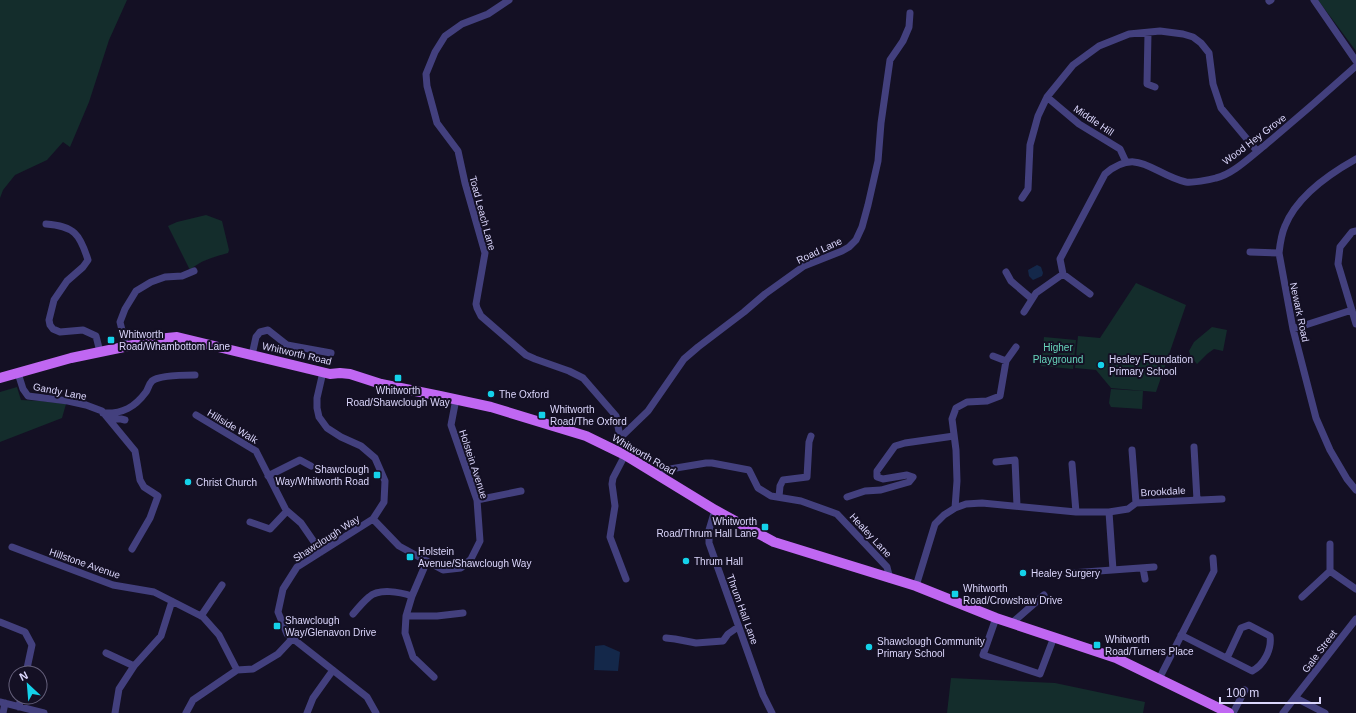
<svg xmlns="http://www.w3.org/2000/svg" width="1356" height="713" viewBox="0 0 1356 713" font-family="Helvetica,sans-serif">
  <rect width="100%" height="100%" fill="#141024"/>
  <!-- green -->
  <path fill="#142d2c" d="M0,0H127L109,40L89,102L70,147L63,142L47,160L15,175L3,190L0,198Z
    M1318,0H1356V51Z
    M206,215L222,221L229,250L228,253C214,257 201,260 190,270L168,226L177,222Z
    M1136,283L1186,305L1156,392L1111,388L1096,370L1075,368L1078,336L1100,338Z
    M1212,327L1227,330L1223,351L1214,349L1207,354L1197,364L1191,357L1189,351L1194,342Z
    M1044,337L1076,340L1073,369L1041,366Z
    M17,387L21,400L41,401L66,404L62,418L0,442V392Z
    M1111,389L1143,391L1142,409L1111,407L1109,403Z
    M951,678L1055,683L1145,702L1143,713H947Z"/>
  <!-- water -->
  <path fill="#14284a" d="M1037,265L1041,267L1043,273L1042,276L1033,280L1029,276L1028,270Z
    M604,645L620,652L618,671L594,670L595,646Z"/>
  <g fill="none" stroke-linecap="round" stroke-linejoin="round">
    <!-- minor -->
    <path stroke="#43407e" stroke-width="7" d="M509,0L488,14L462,24L445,36L435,52L426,74L427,86L437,123L458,151L465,183L485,253L476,304L477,308L481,316L526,355L535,359L569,371L583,378L616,416L622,447L625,455L613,478L612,484L615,506L610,537L626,579
      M1314,0L1356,61
      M1269,1L1271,0
      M1148,33L1147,84L1155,87
      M1047,97L1079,124L1120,149L1126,162
      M1356,159C1329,174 1297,196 1285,226C1281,235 1280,244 1279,253L1293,329L1316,418L1330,450L1347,479L1356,490
      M1022,198L1028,189L1030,145L1038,116L1047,97L1073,65L1099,46L1129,34L1160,31L1183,34L1193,37L1201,43L1209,53L1213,84L1221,108L1257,151
      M46,224C74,226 80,234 88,260L83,267L67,281L54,300L49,320L50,325L53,329L60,332L83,330L96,336L100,352
      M1356,231L1352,232L1340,247L1338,264L1356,324
      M1250,252L1279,253
      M1006,272L1011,281L1032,299
      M1090,294L1063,274L1060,259L1105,174C1138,146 1152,174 1186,182C1192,183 1209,180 1216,178C1233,174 1250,157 1264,146C1295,120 1326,93 1356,66
      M1024,312L1036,293L1063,274
      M1293,329L1352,310
      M126,346L120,322L125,309L136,291L151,282L165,277L182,276L194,271
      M252,355L256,337L260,332L268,330L287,345L331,353
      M993,356L1006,361
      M323,372L317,398V408L319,417L327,428L341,437L361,446L375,458L385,481L384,502L373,519L297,567L283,589L278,612L287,634L367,697L376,713
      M18,373L23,389L28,396L68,401L86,405L102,411L135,451L140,480L144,487L158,496L150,518L132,549
      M103,413C123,414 135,407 146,392C148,389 149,384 152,381C159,375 185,375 195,375
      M196,415L256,451L286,510L301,523L321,552
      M109,419H121L125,420
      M620,438L648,411L684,359L698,347L744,312L765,294L804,266L842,251L849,247L856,240L862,227L868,205L878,161L881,123L890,60L903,41L909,27L910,13
      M1194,447L1197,500
      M1132,450L1136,503
      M996,462L1015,460L1017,506
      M1072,464L1076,512
      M656,473L664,470L706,463H712L749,470L758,488L771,496L801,501L837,514L887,567L890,579
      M268,476L300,460L311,466
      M779,497L780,486L783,480L807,477L809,442L811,436
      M847,497L865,491L881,490L909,482L913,477L907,475L883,479L877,477V471L895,446L905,443L954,436
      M477,500L521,491
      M955,508L966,504L982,503L1076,512H1109L1128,509L1136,503L1222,499
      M715,510L709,530V543L763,695L772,713
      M1109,512L1113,570
      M373,519L399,546L443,570L461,568L471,559L480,541L477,500L451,425L456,399
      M250,522L270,529L287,511
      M1330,544V571L1356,589
      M12,547L113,585L154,592L203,617L219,635L237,670
      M427,561L412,596L406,616L405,633L413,657L434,677
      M1143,568L1145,579
      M1071,573L1154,567
      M916,586L935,524L944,515L955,508L957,481L956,450L952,419L956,408L967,402L987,401L1000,396L1006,361L1016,347
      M1302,597L1330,571
      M353,614C358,608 363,602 369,597C379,588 400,592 412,596
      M201,616L222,585
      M406,616H437L463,613
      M996,618L983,655L1040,674L1054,637
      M0,622L25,632L32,645L26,673
      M1012,623L1044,595
      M1181,635L1252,671C1264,665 1272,649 1270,636L1249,625L1241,628L1227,658
      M666,638L675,639L696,643L723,641L728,634L738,627
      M106,653L134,666
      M1159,679L1214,571L1213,558
      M1296,698L1325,713
      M0,702L44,713
      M19,707L21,697
      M3,713L5,703
      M115,713L119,689L134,666L161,636L172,601
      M186,713L193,700L237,670L253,669L278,654L293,638
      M307,713L313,698L333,670
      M1233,713L1245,690
      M1283,713L1356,619"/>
    <!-- primary -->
    <path stroke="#c067f2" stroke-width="10" d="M0,378L71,358L167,338L177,337L330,374L340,373L350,374L381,384L440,396L491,407L586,436L625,455L715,510L774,542L916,586L996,618L1116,658L1229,713"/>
  </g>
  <!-- markers -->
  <g fill="#14d2ea" stroke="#141024" stroke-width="1.5">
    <rect x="107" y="336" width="8" height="8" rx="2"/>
    <circle cx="1101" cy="365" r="4"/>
    <rect x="394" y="374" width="8" height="8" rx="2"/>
    <circle cx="491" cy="394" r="4"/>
    <rect x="538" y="411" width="8" height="8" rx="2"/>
    <rect x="373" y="471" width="8" height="8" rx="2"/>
    <circle cx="188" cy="482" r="4"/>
    <rect x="761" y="523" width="8" height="8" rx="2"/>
    <rect x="406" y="553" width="8" height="8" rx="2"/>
    <circle cx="686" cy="561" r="4"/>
    <circle cx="1023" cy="573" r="4"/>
    <rect x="951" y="590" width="8" height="8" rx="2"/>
    <rect x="273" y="622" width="8" height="8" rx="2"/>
    <rect x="1093" y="641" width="8" height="8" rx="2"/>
    <circle cx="869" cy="647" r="4"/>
  </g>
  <g text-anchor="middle" stroke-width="4" stroke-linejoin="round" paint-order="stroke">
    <!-- street labels -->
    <g font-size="10" fill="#dbd6fc" stroke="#141024">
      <text transform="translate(1094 120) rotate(34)" y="4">Middle Hill</text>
      <text transform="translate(1254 139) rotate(-37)" y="4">Wood Hey Grove</text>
      <text transform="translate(483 213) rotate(75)" y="4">Toad Leach Lane</text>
      <text transform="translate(819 250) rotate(-25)" y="4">Road Lane</text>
      <text transform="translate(1300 312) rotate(78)" y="4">Newark Road</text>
      <text transform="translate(297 353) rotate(13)" y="4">Whitworth Road</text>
      <text transform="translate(60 391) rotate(11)" y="4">Gandy Lane</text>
      <text transform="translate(233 426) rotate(31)" y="4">Hillside Walk</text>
      <text transform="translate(644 454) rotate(30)" y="4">Whitworth Road</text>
      <text transform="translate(474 464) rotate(72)" y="4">Holstein Avenue</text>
      <text transform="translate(1163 491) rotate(-3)" y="4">Brookdale</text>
      <text transform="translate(871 535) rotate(47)" y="4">Healey Lane</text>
      <text transform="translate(326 538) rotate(-33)" y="4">Shawclough Way</text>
      <text transform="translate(85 563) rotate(19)" y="4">Hillstone Avenue</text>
      <text transform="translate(743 609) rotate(70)" y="4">Thrum Hall Lane</text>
      <text transform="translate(1319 651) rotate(-53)" y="4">Gale Street</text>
    </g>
    <!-- poi labels -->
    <g font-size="10" fill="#dbd6fc" stroke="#141024" text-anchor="start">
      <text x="119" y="338">Whitworth<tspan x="119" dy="12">Road/Whambottom Lane</tspan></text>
      <text x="1109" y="363">Healey Foundation<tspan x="1109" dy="12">Primary School</tspan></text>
      <text x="398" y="394" text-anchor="middle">Whitworth<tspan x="398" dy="12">Road/Shawclough Way</tspan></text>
      <text x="499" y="398">The Oxford</text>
      <text x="550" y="413">Whitworth<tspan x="550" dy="12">Road/The Oxford</tspan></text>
      <text x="369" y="473" text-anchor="end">Shawclough<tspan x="369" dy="12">Way/Whitworth Road</tspan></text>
      <text x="196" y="486">Christ Church</text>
      <text x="757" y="525" text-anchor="end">Whitworth<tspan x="757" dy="12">Road/Thrum Hall Lane</tspan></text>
      <text x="418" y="555">Holstein<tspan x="418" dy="12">Avenue/Shawclough Way</tspan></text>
      <text x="694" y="565">Thrum Hall</text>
      <text x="1031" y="577">Healey Surgery</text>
      <text x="963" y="592">Whitworth<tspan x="963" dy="12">Road/Crowshaw Drive</tspan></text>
      <text x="285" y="624">Shawclough<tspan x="285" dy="12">Way/Glenavon Drive</tspan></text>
      <text x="1105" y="643">Whitworth<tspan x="1105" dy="12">Road/Turners Place</tspan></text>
      <text x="877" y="645">Shawclough Community<tspan x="877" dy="12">Primary School</tspan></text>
    </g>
    <!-- park labels -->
    <g font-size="10" fill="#68d6bc" stroke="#141024">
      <text x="1058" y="351">Higher<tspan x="1058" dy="12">Playground</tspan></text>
    </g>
  </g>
  <!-- north arrow -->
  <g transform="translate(28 685) rotate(334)"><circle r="19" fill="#141024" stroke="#645f7a"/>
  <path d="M0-3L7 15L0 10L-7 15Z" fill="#14d2ea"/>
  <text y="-6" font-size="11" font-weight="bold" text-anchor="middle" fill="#dbd6fc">N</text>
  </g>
  <!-- scale -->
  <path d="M1220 697v6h100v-6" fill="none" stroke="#dbd6fc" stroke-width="2"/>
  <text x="1226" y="697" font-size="12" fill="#dbd6fc" stroke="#141024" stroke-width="3" paint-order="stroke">100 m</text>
</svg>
